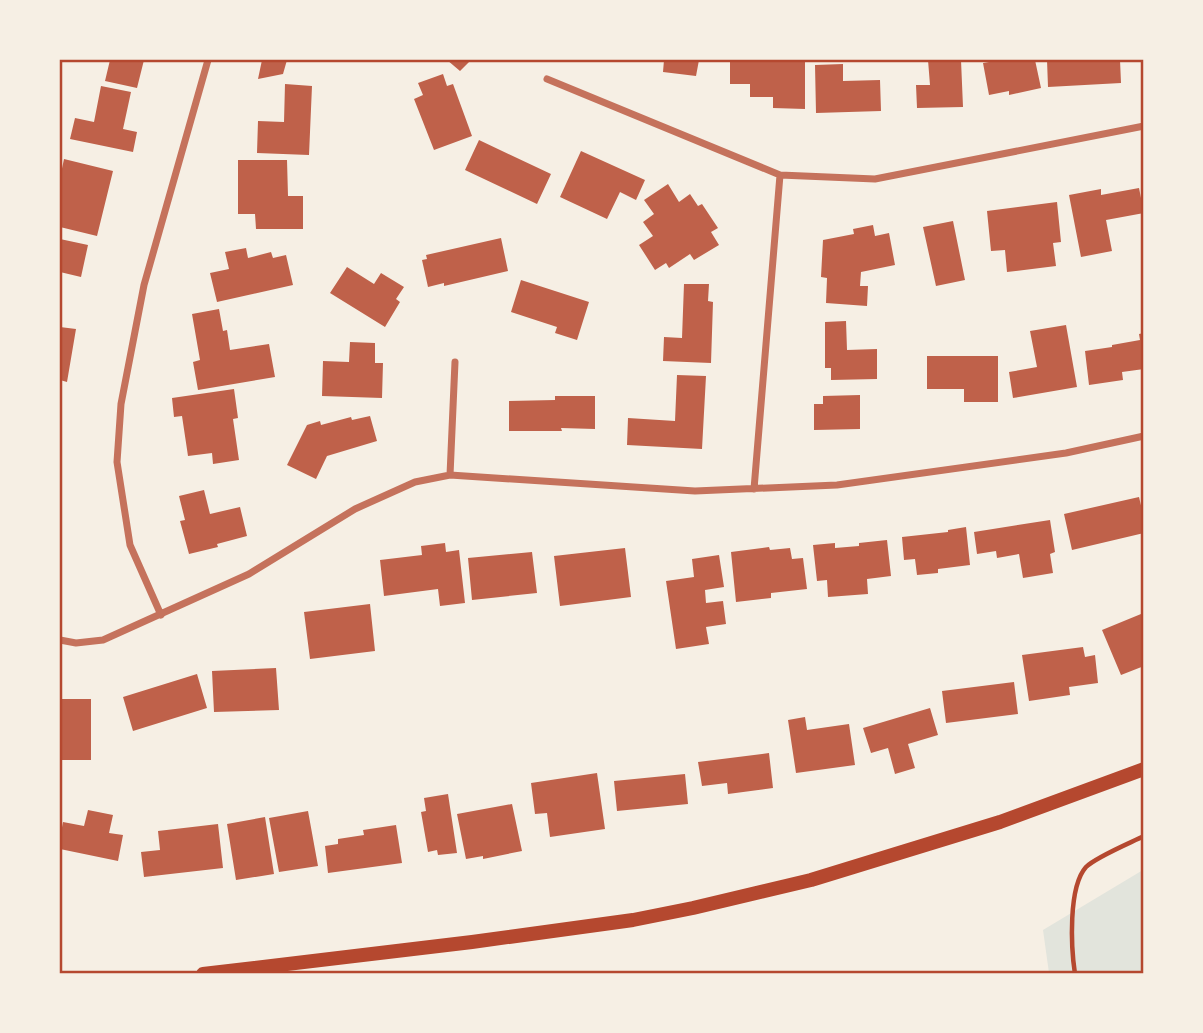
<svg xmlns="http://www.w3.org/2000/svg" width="1203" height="1033" viewBox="0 0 1203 1033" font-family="'Varela Round',sans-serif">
  <rect width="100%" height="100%" fill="#f6efe4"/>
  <!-- green -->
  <path fill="#e2e4dc" d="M1143,870V973H1049L1043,930Z"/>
  <!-- building -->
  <path fill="#bf614a" d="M110,60H144L137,88L105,81Z
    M262,60H287L283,74L258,79Z
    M447,60H471L460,71Z
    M664,60H699L696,76L663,72Z
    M730,60H805V109L773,108V97H750V84H730Z
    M928,60H961L963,107L917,108L916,85H930Z
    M1001,60H1010V62L1035,60L1041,88L1009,95V91L989,95L983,63Z
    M1047,60H1120L1121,83L1048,87Z
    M843,64V81L880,80L881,111L816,113L815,65Z
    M443,74L447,86L453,84L472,136L434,150L414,99L423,95L418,83Z
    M285,84L312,86L309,155L257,153L258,121L284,122Z
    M101,86L131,92L123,129L137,132L133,152L70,139L75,118L94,122Z
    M479,140L551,174L537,204L465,170Z
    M581,151L645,180L636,200L620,192L607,219L560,197Z
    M64,159L113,171L97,236L60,227V178Z
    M238,160H287L288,196H303V229H256L255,214H238Z
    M668,184L679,202L690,194L698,206L702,204L718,228L711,232L719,245L694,260L690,254L669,268L666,263L655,270L639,245L653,236L643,222L654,214L644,200Z
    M1139,188L1144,213L1106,220L1112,251L1081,257L1069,195L1101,189V195Z
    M1057,202L1061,242L1053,243L1056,266L1007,272L1005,250L991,251L987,211Z
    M953,221L965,280L936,286L923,227Z
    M873,225L875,236L889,233L895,265L861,272L860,286H868L867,306L826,303L827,278L821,277L823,240L854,234L853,229Z
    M501,238L508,271L444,286V283L428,287L422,260L427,259L426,255Z
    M60,239L88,245L81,277L60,272Z
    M246,248L248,258L271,252L273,258L286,255L293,285L217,302L210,273L229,269L225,252Z
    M347,267L374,284L381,273L404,287L396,299L400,302L385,327L330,293Z
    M521,280L589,302L577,340L555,333L557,327L511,312Z
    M684,284H709L708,301L713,302L711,363L663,361L664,337L682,338Z
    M219,309L223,331L227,330L230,350L269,344L275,377L198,390L193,362L200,360L192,314Z
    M846,321L847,350L877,349V379L831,380V368H825V322Z
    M1066,325L1077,387L1013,398L1009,372L1037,367L1030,331Z
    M60,327L76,329L67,382L60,380Z
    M1144,333V369L1122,372L1123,380L1089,385L1085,351L1112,347V345L1140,340L1139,334Z
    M350,342L375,343V363H383L382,398L322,396L323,361L349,362Z
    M927,356H998V402H964V389H927Z
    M677,375L706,376L702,449L627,445L628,418L675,421Z
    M234,389L238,418L233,419L239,460L213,464L212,453L188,456L182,416L174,417L172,398Z
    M860,395V429L814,430V404H823V396Z
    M555,396H595V429L561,428L562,431H509V401L555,400Z
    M370,416L377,441L327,456L316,479L287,465L307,425L320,421L321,425L351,417L352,420Z
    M204,490L210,514L240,507L247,536L217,544L218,547L189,554L180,521L185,520L179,496Z
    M1139,497L1144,518V533L1072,550L1064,514Z
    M1050,520L1055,552L1050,554L1053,573L1023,578L1019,554L997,558L996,551L977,554L974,532Z
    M966,527L970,565L938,569V573L917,575L915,559L904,560L902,537L948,532V530Z
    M887,540L891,576L867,579L868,594L828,597L827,580L817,581L813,545L835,543V548L859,546V543Z
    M445,543L446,552L459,550L465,603L440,606L438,589L384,596L380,560L422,555L421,546Z
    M769,547L770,550L790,548L792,559L803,558L807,589L771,593V598L736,602L731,552Z
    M625,548L631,597L560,606L554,556Z
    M532,552L537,593L472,600L468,558Z
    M719,555L724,587L705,590L706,603L723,601L726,624L706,627L709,644L676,649L666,581L694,577L692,559Z
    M370,604L375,651L310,659L304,612Z
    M1141,614L1144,620V666L1121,675L1102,630Z
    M1083,647L1085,657L1095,655L1098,683L1069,687L1070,695L1029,701L1022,655Z
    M276,668L279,710L214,712L212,671Z
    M197,674L207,708L133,731L123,697Z
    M1014,682L1018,714L946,723L942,691Z
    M60,699H91V760H60Z
    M930,708L938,735L908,744L915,768L895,774L888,748L871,753L863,728Z
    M805,717L807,730L849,724L855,765L796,773L788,720Z
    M769,753L773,788L728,794L727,783L702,786L698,762Z
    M597,773L605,829L550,837L547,813L535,814L531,783Z
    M685,774L688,804L617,811L614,781Z
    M448,794L457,853L438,855L437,850L428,852L421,812L426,811L424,798Z
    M512,804L522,851L483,859V856L466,859L457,814Z
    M88,810L113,815L109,833L123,835L118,861L60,849V838L63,822L84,826Z
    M308,811L318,866L279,872L269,818Z
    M265,817L274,874L236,880L227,824Z
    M218,824L223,868L144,877L141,852L160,850L158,831Z
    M396,825L402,863L328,873L325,846L338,844V839L364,835L363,830Z"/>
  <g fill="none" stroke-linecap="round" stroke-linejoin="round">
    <!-- path -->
    <path stroke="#b5482f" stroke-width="4.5" d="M1075,974C1071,948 1068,887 1086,867C1096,857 1130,843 1144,836"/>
    <!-- minor -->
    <path stroke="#c5725c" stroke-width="7" d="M547,79L780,175L875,179L1144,126
      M450,475L455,362
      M754,489L780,175
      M161,615L130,545L117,462L121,404L144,285L208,60
      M60,640L76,643L103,640L249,574L355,509L415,482L450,475L695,491L837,485L1066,453L1144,436"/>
    <!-- secondary -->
    <path stroke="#b5482f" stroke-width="14" d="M203,974L472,942L633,920L693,908L811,880L1000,822L1144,769"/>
  </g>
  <!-- border -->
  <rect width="1203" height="1033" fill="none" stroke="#f6efe4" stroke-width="122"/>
  <rect x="61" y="61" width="1081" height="911" fill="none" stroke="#b5482f" stroke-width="2.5"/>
</svg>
